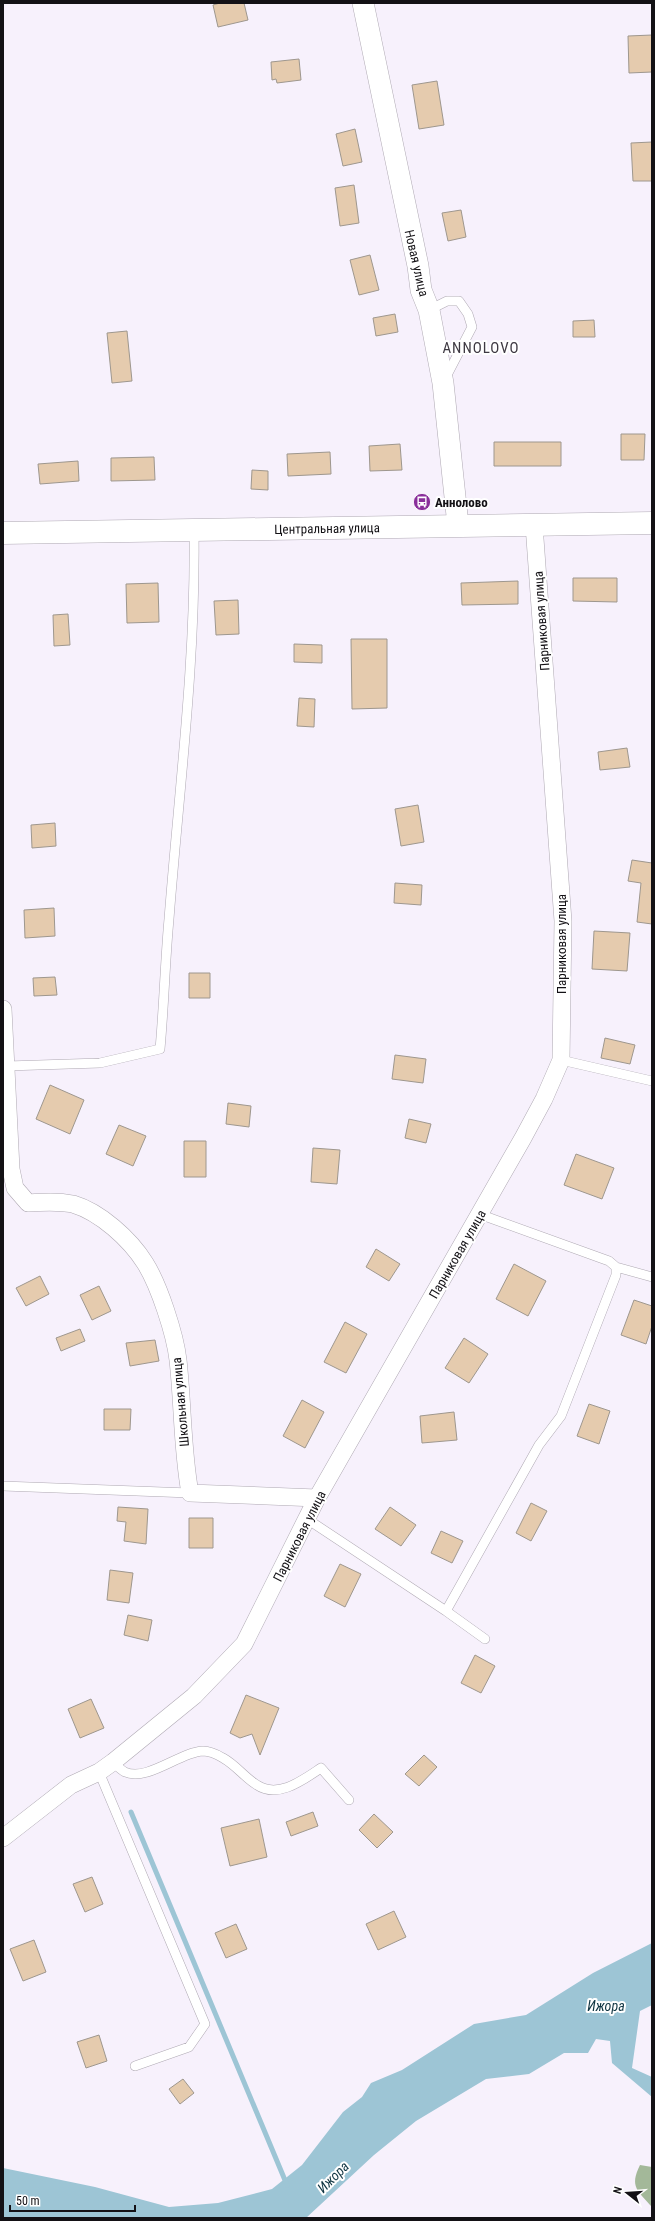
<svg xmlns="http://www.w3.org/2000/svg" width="655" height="2221" viewBox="0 0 655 2221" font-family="'Roboto Condensed',sans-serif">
  <rect width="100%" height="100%" fill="#f7f1fc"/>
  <!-- forest -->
  <path fill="#a3b899" d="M640,2165L652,2167V2207C638,2191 629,2187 640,2165Z"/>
  <!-- water -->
  <path fill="#9dc5d5" d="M652,1943V2005L640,2011L632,2068L652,2077V2097L612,2063L610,2041L596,2039L588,2053H564L529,2074L486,2079L416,2121L374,2155L306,2218H3V2168L95,2187L169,2207L218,2203L272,2189L302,2165L343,2112L362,2097L371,2083L402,2070L474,2024L526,2015L593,1973Z"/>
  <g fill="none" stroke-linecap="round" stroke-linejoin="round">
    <!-- stream -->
    <path stroke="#9dc5d5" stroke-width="5" d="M131,1812L287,2185"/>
  </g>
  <!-- building -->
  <path fill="#e5cbae" stroke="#9e978e" d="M220,3H244L248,20L218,27L213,5Z
    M652,35V72L629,73L628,36Z
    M299,59L301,80L277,83L276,79L272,80L271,62Z
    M437,81L444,125L419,129L412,85Z
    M355,129L362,162L343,166L336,134Z
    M652,142V181H633L631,143Z
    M354,185L359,223L340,226L335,188Z
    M461,210L466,237L448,241L442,213Z
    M370,255L379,290L359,295L350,260Z
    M395,314L398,332L376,336L373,318Z
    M594,320L595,337H573V321Z
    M127,331L132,381L112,383L107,333Z
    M621,434H645L644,460H621Z
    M494,442H561V466H494Z
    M400,444L402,470L370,471L369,446Z
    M330,452L331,474L288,476L287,454Z
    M154,457L155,480L111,481V458Z
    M78,461L79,481L40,484L38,464Z
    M252,470L268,471V490L251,489Z
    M573,578H617V602L573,601Z
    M518,581V604L462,605L461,583Z
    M158,583L159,622L127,623L126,584Z
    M238,600L239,634L216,635L214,601Z
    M68,614L70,645L54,646L53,615Z
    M351,639H387V708L352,709Z
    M294,644L322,645V663L294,662Z
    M299,698L315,699L314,727L297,726Z
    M627,748L630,767L600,770L598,752Z
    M418,805L424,842L401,846L395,809Z
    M55,823L56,846L32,848L31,825Z
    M632,860L652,863V924L637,922L641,883L628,881Z
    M395,883L422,885L421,905L394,903Z
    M54,908L55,936L25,938L24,910Z
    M594,931L630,933L627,971L592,969Z
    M189,973H210V998H189Z
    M55,977L57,995L34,996L33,978Z
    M605,1038L635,1045L630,1064L601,1058Z
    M395,1055L426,1059L423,1083L392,1079Z
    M50,1085L84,1100L70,1134L36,1119Z
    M228,1103L251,1106L249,1127L226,1124Z
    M409,1119L431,1124L426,1143L405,1138Z
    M119,1125L146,1136L133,1166L106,1154Z
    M184,1141H206V1177H184Z
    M313,1148L340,1150L337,1184L311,1182Z
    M576,1154L614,1168L602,1199L564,1185Z
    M376,1249L400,1264L389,1281L366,1267Z
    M514,1264L546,1281L528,1316L496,1299Z
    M40,1276L49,1294L26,1306L16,1288Z
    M99,1286L111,1311L92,1320L80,1295Z
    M634,1300L652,1306V1326L646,1344L621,1335Z
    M345,1322L367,1334L346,1373L324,1362Z
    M80,1329L85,1341L61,1351L56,1338Z
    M464,1338L488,1354L469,1383L445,1368Z
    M155,1340L159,1361L130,1366L126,1343Z
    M302,1400L324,1412L305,1448L283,1436Z
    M589,1404L610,1411L599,1444L577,1436Z
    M104,1409H131L130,1430H104Z
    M454,1412L457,1440L422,1443L420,1416Z
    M531,1503L547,1511L531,1541L516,1533Z
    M118,1507L148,1509L146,1544L124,1541L126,1522L117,1521Z
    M390,1507L416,1525L401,1546L375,1529Z
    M189,1518H213V1548H189Z
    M441,1531L463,1541L452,1563L431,1553Z
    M340,1564L361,1574L345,1607L324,1596Z
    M110,1570L133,1573L129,1603L107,1600Z
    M128,1615L152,1620L148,1641L124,1635Z
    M475,1655L495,1666L481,1693L461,1683Z
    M246,1695L279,1708L260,1755L252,1734L240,1738L230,1733Z
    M91,1699L104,1728L80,1738L68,1709Z
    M424,1755L437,1767L419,1786L405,1774Z
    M313,1812L318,1826L291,1836L286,1822Z
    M374,1814L393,1832L377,1848L359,1830Z
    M259,1819L267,1857L230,1866L221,1828Z
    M92,1877L103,1904L85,1912L73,1884Z
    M394,1911L406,1937L378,1950L366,1924Z
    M236,1924L247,1949L226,1958L215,1933Z
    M34,1940L46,1972L23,1981L10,1949Z
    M99,2035L107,2061L86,2068L77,2042Z
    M183,2079L194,2093L180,2104L169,2089Z"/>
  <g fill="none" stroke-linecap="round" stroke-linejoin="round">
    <defs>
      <path id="service" d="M429,310L447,301H459L468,314L472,327L446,377
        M561,1060L652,1081
        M7,1066L100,1063L160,1049C164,1006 165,962 169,919C179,790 196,660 194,530
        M616,1267L652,1277
        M3,1486L190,1493
        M307,1519L446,1611L485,1639
        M446,1611L539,1445L561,1416L616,1275V1267L609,1261L479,1214
        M113,1762C116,1765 121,1770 125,1772C147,1782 180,1752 203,1751C210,1751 218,1755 223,1758C236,1765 245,1778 257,1785C278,1799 303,1780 321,1768L349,1800
        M99,1772L205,2024L189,2047L135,2066"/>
      <path id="minor" d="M3,1009L11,1169L15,1188L28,1203C43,1202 58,1201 73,1204C100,1212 130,1239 145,1263C159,1285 175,1334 178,1360C183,1405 182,1449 190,1493L317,1498
        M3,1838L71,1785L99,1772L113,1762L194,1696L244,1644L317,1498L523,1138L544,1099L561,1060L563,921L534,525"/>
      <path id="tertiary" d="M363,3L418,266L421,290L429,310L443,383L458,525"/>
      <path id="secondary" d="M3,533L652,523"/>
    </defs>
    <!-- service casing -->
    <use href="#service" stroke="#afa9b3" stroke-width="10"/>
    <!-- minor casing -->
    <use href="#minor" stroke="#afa9b3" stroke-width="18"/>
    <!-- tertiary casing -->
    <use href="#tertiary" stroke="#afa9b3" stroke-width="22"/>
    <!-- secondary casing -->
    <use href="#secondary" stroke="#afa9b3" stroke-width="23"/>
    <!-- service -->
    <use href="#service" stroke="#fff" stroke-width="9"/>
    <!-- minor -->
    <use href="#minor" stroke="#fff" stroke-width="17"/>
    <!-- tertiary -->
    <use href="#tertiary" stroke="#fff" stroke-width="21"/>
    <!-- secondary -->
    <use href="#secondary" stroke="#fff" stroke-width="22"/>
  </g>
  <!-- icons -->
  <defs>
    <symbol id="bus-disc" viewBox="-11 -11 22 22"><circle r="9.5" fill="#8a2f9b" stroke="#fff"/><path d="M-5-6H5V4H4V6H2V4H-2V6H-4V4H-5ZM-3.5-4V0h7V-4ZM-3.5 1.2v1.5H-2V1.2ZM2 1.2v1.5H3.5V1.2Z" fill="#fff"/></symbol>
  </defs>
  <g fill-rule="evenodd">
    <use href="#bus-disc" x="412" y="492" width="20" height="20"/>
  </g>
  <g text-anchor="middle" stroke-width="4" stroke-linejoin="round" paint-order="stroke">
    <!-- street labels -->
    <g font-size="13" fill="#131115" stroke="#fff">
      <text transform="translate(417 263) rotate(77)" y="5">Новая улица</text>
      <text transform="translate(327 528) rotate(-1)" y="5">Центральная улица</text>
      <text transform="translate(541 621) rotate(-94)" y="5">Парниковая улица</text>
      <text transform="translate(561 944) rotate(-90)" y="5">Парниковая улица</text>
      <text transform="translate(457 1254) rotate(-60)" y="5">Парниковая улица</text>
      <text transform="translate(180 1402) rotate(-95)" y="5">Школьная улица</text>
      <text transform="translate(299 1536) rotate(-63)" y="5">Парниковая улица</text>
    </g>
    <!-- poi labels -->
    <g font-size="13" font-weight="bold" fill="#131115" stroke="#fff" text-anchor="start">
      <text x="435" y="507">Аннолово</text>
    </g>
    <!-- water labels -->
    <g font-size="14" font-style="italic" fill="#103542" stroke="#fff">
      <text x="606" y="2011">Ижора</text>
      <text transform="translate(333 2177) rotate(-45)" y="5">Ижора</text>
    </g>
    <!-- quarter labels -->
    <g font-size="15" letter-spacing="1" fill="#3e3942" stroke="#fff">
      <text x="481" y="353">ANNOLOVO</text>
    </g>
  </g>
  <!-- border -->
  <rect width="655" height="2221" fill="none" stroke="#131115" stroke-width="8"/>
  <!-- north arrow -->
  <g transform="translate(627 2193) rotate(287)" stroke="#ffffff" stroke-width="3" paint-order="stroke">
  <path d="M0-3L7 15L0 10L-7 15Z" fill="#131115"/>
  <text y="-6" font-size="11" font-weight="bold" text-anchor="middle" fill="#131115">N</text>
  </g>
  <!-- scale -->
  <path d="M10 2205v6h125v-6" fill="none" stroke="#131115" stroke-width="2"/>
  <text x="16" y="2205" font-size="12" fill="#131115" stroke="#ffffff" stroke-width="3" paint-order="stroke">50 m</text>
</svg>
